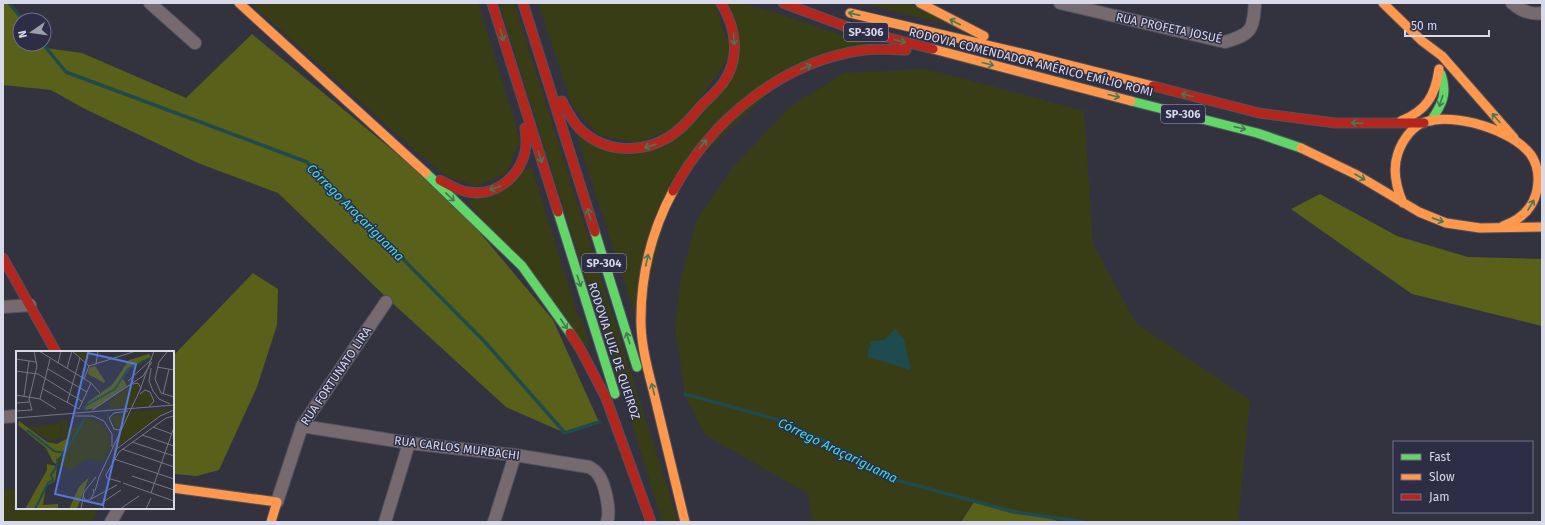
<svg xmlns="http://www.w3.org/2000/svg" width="1545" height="525" viewBox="0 0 1545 525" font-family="'Fira Sans',sans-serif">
  <rect width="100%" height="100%" fill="#333340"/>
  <!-- green -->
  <path fill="#393d16" d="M251,3H478L520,140L507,173L476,186L447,177L410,146Z
    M499,3H514L678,522H663Z
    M538,3H715L731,54L683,123L639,143L599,135L572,105Z
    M728,3H742L772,12L871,45L798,66L675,180L638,325L577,134L629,156L726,89Z
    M862,3H910L950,25Z
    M927,69L1084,111L1093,244L1136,323L1250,400L1238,522H1050L974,502L959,522H812L809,494L705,435L685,394L675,327L681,277L697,220L734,166L791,106L844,73Z
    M531,166L578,316L582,319L591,352L468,203Z
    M17,489V508H99L91,522H3V490Z"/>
  <!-- forest -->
  <path fill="#58601a" d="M3,3H9L23,20H20V44H43L46,48L82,53L186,98L252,34L418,171L476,228L553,320L599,422L565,433L506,407L388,299L278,193L198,163L83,108L51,90L3,85Z
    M1320,194L1397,236L1468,257L1542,259V326L1412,294L1291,209Z
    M253,273L278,289L277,325L257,387L219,470L197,476L173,474V356Z
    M974,502L1044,516L1060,522H961Z"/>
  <!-- water -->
  <path fill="#1f4b4f" d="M895,329L904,339L911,370L867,357L871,341L884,340Z"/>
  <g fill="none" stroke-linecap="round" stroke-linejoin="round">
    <!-- stream -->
    <path stroke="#1f4b4f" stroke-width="3.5" d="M9,3L23,20
      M43,44L66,72L307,162L485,342L565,433L599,422
      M685,394L783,421L849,453L893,479L1014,512L1085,522"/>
    <defs>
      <path id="street" d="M150,3L195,43
        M1060,3L1225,42C1252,34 1253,30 1255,3
        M1512,3C1521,11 1530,15 1542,13
        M3,307L30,305
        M3,417L17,416
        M302,426L409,443L515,455L589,467C592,469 595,470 597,473C605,482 611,511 607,522
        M277,502L302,426L386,302
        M111,522L119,508
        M385,522L409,443
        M494,522L515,455"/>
      <path id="fast" d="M1131,101L1257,133L1301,148
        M1431,121C1442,104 1448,94 1441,74
        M426,173L522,266L570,333
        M558,212L615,394
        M595,232L637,367"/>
      <path id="slow" d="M239,3L426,173
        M920,3L984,36
        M1383,3L1422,41L1442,56L1514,138
        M850,13L1029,55L1153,86
        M933,49L1131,101
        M1401,121C1427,110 1435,96 1439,69
        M1301,148L1357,175L1419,212L1446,223L1480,228L1542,227
        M673,191C651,232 640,279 641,326C642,350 649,374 655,398C665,439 675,480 685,522
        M1403,203C1396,187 1392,170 1398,153C1402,141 1412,126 1425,122C1454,112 1513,130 1531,155C1538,165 1539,179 1537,190C1533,209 1520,220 1503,226
        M173,488L277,502L271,522"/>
      <path id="jam" d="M492,3L558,212
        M523,3L595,232
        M783,3L850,28L933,49
        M1153,86L1259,113L1335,123H1424
        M562,101C567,111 572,121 580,129C605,153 641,154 669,137C683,129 692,116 702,105C709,98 717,91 723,83C741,58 736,28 721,3
        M440,180C449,185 458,191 468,192C494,197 519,178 525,152C527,144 526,136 525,128
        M673,191C711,120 782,61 864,50C877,48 892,50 906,50
        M3,258L56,352
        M570,333L581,350L606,398L651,522"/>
    </defs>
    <!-- street casing -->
    <use href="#street" stroke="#52525e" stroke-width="14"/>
    <!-- fast casing -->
    <use href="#fast" stroke="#52525e" stroke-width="11"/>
    <!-- slow casing -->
    <use href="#slow" stroke="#52525e" stroke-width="11"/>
    <!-- jam casing -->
    <use href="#jam" stroke="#52525e" stroke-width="11"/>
    <!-- street -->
    <use href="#street" stroke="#766a6f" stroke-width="12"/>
    <!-- fast -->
    <use href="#fast" stroke="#63d668" stroke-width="9"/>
    <!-- slow -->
    <use href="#slow" stroke="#ff974d" stroke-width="9"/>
    <!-- jam -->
    <use href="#jam" stroke="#b3261e" stroke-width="9"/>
  </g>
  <!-- one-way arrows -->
  <defs><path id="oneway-shaft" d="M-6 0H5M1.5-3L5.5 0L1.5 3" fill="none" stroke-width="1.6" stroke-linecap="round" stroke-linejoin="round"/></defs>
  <g stroke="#457955">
    <use href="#oneway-shaft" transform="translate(854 14) rotate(-167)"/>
    <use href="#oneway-shaft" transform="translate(955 22) rotate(-153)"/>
    <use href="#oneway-shaft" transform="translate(502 35) rotate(73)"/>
    <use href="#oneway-shaft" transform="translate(734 39) rotate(85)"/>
    <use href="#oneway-shaft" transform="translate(900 41) rotate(15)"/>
    <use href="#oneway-shaft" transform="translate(988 64) rotate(14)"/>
    <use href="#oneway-shaft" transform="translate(806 67) rotate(-24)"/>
    <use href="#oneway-shaft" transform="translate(1187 95) rotate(-166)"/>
    <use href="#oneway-shaft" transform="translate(1114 96) rotate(14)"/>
    <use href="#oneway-shaft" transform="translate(1441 101) rotate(108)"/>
    <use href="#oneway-shaft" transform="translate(1496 118) rotate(-131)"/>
    <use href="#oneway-shaft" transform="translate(1357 123) rotate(-179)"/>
    <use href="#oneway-shaft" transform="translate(1240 128) rotate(14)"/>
    <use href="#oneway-shaft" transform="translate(703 144) rotate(-51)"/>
    <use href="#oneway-shaft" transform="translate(650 146) rotate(162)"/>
    <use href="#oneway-shaft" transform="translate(540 157) rotate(72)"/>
    <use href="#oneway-shaft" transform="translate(1360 177) rotate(30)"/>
    <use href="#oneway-shaft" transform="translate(495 188) rotate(160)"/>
    <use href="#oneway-shaft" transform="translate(450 197) rotate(44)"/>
    <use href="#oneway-shaft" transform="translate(1531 205) rotate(-59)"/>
    <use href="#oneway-shaft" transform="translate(589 214) rotate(-107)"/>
    <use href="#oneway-shaft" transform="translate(1438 220) rotate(19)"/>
    <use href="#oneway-shaft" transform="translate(647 260) rotate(-78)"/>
    <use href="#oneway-shaft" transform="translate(579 281) rotate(72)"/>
    <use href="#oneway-shaft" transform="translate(564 324) rotate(57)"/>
    <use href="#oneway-shaft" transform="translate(628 338) rotate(-107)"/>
    <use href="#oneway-shaft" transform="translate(653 389) rotate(-104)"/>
  </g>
  <g text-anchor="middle" stroke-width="3" stroke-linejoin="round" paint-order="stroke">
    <!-- shield labels -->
    <g fill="#2d2d46" stroke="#a5a5b8" stroke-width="1">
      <rect x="844" y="23" width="44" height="18" rx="3"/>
      <rect x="1161" y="105" width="44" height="18" rx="3"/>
      <rect x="582" y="254" width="44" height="18" rx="3"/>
    </g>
    <g font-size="11" font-weight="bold" fill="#d8d9e9">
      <text x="866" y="36">SP-306</text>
      <text x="1183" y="118">SP-306</text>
      <text x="604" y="267">SP-304</text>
    </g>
    <!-- street labels -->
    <g font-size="12" fill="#d8d9e9" stroke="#2d2d46">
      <text transform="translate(1169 28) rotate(12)" y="4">RUA PROFETA JOSUÉ</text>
      <text transform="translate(1031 62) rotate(14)" y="4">RODOVIA COMENDADOR AMÉRICO EMÍLIO ROMI</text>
      <text transform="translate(614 351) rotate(72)" y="4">RODOVIA LUIZ DE QUEIROZ</text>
      <text transform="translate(336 376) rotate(-56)" y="4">RUA FORTUNATO LIRA</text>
      <text transform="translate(457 448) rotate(7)" y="4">RUA CARLOS MURBACHI</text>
    </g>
    <!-- water labels -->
    <g font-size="13" font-style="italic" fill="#3ddce7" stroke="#2d2d46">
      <text transform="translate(356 212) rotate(45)" y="5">Córrego Araçariguama</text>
      <text transform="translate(838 450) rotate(26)" y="5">Córrego Araçariguama</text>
    </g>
  </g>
  <!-- overview -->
  <g transform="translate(16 351)">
    <rect width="158" height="158" fill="#333340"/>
    <path d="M59,0H76L73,12H72ZM118,33H124L116,56L94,57V50ZM129,40L137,47L135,54L118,56L125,42ZM157,58L141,66L97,99L115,61ZM113,62L106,77L100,79L95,65ZM69,67L85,72L93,83L94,96L87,110L74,108L66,110L57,119L42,114L41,109L53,91L44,85L47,75L41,71L51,69V76L58,77ZM41,73L45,74L43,86L38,91L12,77Z" fill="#393d16"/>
    <path d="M133,3L135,6L114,16L107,28L111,35L79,57L69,59L72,51L96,34L113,9ZM79,15L89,30L88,32L72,23L73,17ZM3,70L31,91L41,93L50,88L53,91L40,113L37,111L30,97L2,74ZM31,113L41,115L40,124L39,130L30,135L27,154L42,153V158H9L31,119ZM73,126L61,158H53L63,136Z" fill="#58601a"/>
    <path fill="none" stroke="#1f4b4f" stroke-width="2" d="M69,59L68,56L99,38L112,18L134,7M11,79L38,100L48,102M19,158L32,132L37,129L35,124L42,113L41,109L49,102L69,67"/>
    <path fill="none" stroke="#757584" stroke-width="1" d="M23,0L75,32L84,42M56,0L73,15M151,1L143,11L139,28L145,42L158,46M0,8L20,11M42,12L45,0M80,13L82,0M73,15L120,0M141,16L158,19M51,17L56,0M135,17L133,30L137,40L143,48L154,53M32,18L71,41M0,20L22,23L67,51M68,28L73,15M112,30L136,8M27,38L63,58L75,32M124,39L138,0M124,43L129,39L134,41L138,50L133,56M147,43L153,18M0,44L24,48L40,58M8,45L13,10M24,48L34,8M0,52L13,51M51,52L64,7M76,59L127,25L136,11M0,60L16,59L13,48L21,15L18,0M59,65H77L88,70L96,83V96M0,67L158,54M107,76L103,79L98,78L93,67L98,62L112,60M137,76L156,83M126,84L158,95M116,91L158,105M106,98L158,116M98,100L144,65L158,59M98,108L158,128M116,125L158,139M105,131L91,127L90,124L103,101L150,67L158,65M107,132L158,150M79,140L83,126L125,37L122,32L117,33M135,142L158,76M67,145L69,149H74L78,142L77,138M75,148L101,134M65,158L68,141L80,126M88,158L87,151L105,139M104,158L123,145M130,158L135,147"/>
    <path fill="#5578dd" fill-opacity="0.15" stroke="#5578dd" stroke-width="2" d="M72,2L120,13L87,154L39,143Z"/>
    <rect width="158" height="158" fill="none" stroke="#d8d9e9" stroke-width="2"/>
  </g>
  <!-- border -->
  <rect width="1545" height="525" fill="none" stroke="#d8d9e9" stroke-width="8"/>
  <!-- legend -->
  <rect x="1393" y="441" width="140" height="72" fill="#2d2d46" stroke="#717287"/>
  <rect x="1401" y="454" width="20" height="6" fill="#63d668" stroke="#717287"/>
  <text x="1429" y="461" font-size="12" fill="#d8d9e9">Fast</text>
  <rect x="1401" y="474" width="20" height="6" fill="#ff974d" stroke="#717287"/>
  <text x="1429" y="481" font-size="12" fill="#d8d9e9">Slow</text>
  <rect x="1401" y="494" width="20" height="6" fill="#b3261e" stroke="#717287"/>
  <text x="1429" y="501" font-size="12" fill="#d8d9e9">Jam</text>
  <!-- north arrow -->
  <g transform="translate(32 32) rotate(257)"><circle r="19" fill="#2d2d46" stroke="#717287"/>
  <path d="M0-3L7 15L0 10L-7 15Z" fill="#9e9fae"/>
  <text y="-6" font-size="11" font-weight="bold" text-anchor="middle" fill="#d8d9e9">N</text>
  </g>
  <!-- scale -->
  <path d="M1405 30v6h84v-6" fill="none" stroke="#d8d9e9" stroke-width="2"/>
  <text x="1411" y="30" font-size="12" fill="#d8d9e9" stroke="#2d2d46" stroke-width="3" paint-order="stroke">50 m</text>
</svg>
